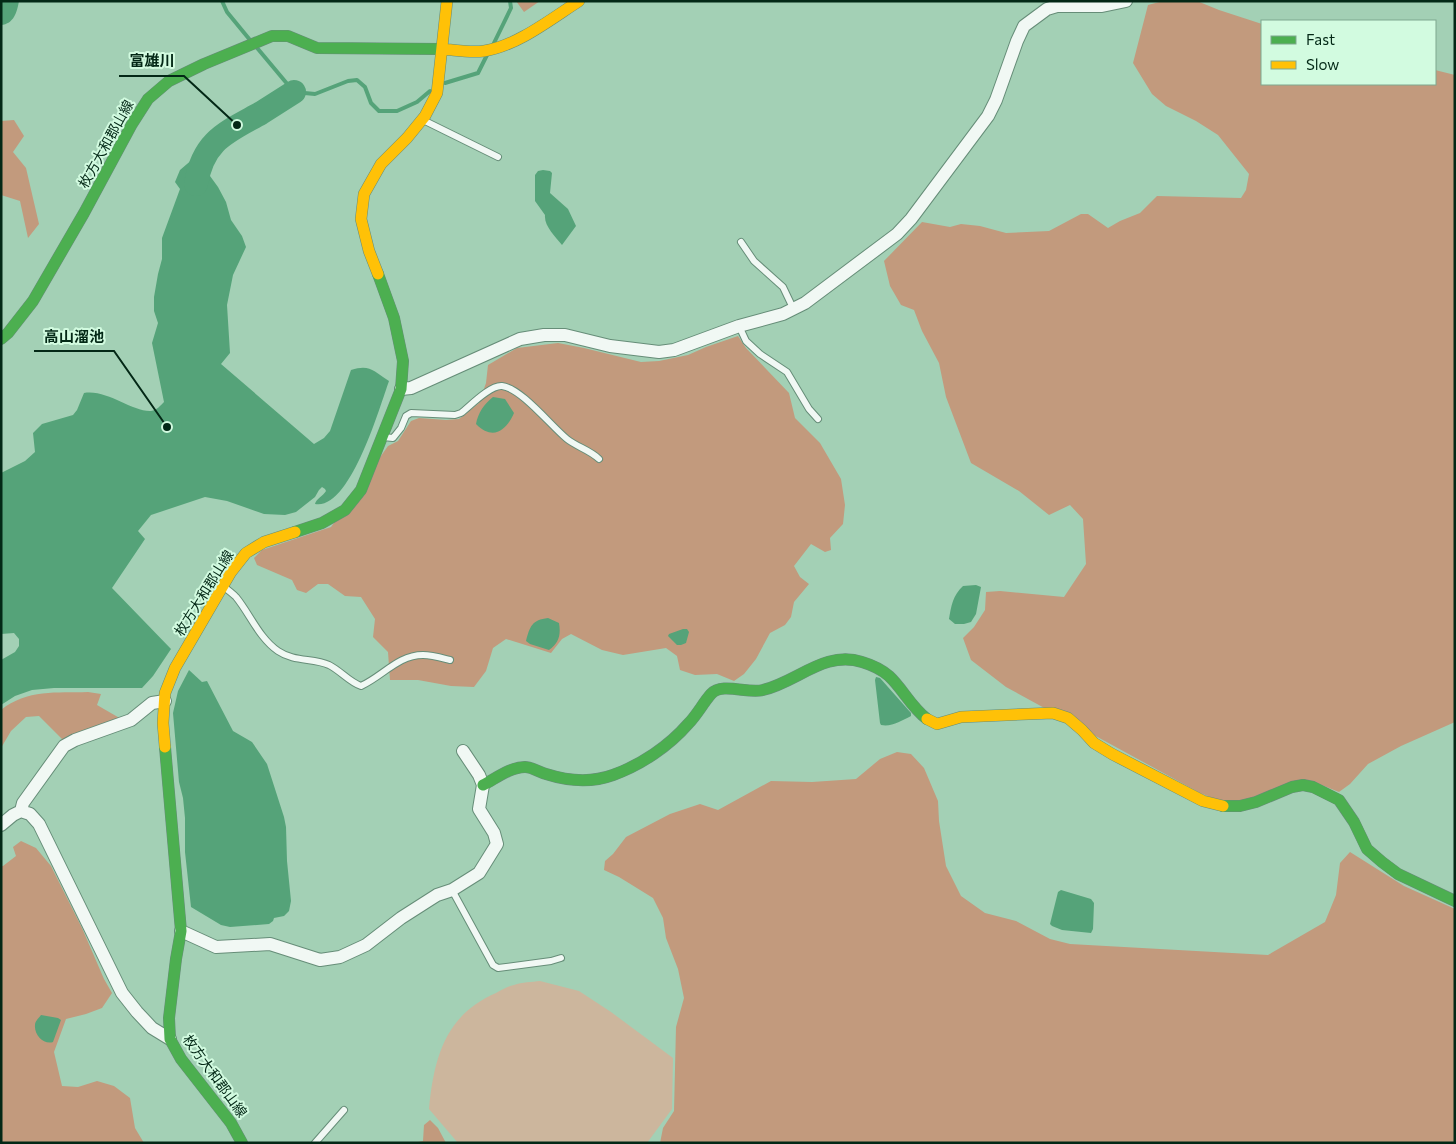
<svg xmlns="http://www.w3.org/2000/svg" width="1456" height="1144" viewBox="0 0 1456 1144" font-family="Commissioner,'Noto Sans JP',sans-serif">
  <rect width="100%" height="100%" fill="#a3d0b5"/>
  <!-- green -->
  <path fill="#ccb69d" d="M540,981L579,991L611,1012L673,1058L672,1109L647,1143H458L429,1109C434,1058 445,1015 496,993C502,990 508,986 514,985C522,982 532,982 540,981Z"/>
  <!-- forest -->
  <path fill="#c29a7d" d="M516,1H540L524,12Z
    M1163,1H1197L1219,10L1262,24V84H1435V70L1455,75V722L1401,746L1368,764L1350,784L1339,792L1309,780L1254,799L1226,803L1200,793L1006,687L971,660L963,638L974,627L985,610L986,592L1000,591L1064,597L1086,564L1083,519L1070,505L1049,515L1019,491L971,463L946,397L939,363L922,331L914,310L901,305L890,286L884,261L922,222L950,227L961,224L980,226L1006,233L1049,231L1081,214H1088L1108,228L1120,221L1140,213L1157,196L1241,198L1246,190L1249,174L1218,135L1196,121L1166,106L1152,94L1133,63L1148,5Z
    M14,120L24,136L13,152L26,168L39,224L28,238L20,201L1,195V121Z
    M738,336L746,348L789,393L795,418L820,443L841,479L845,505L843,524L830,538L831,550L825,552L811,544L794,566L800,577L809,584L794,602L791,617L785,625L770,633L756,659L744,674L734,681L717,674L695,675L680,670L677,656L666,648L623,655L602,650L571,634L562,639L551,653L506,639L493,648L486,671L474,687L451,686L418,680H390L388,652L373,637L375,619L361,597L345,596L328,584H318L306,593L297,590L292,580L257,565L254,558L262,550L331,527L388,446L398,441L411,421L419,418L446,420L459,419L479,403L486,383L488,365L517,348L558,343L584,348L641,362L659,361L688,355L706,347Z
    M88,692L101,694L97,705L123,720L64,741L39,716L26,717L11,731L1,748V710C27,689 57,693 88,692Z
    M897,752L911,754L924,768L938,801L939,821L946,866L961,896L985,913L1016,921L1050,939L1070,944L1268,955L1325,922L1336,895L1340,863L1350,852L1404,886L1455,909V1143H660L663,1128L674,1111L676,1027L684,998L678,969L666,938L663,918L653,898L619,877L604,870L605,861L613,854L626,837L670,814L700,804L718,810L771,781L812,782L856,779L880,759Z
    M21,841L36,848L51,866L82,928L104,979L112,993L102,1008L86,1014L66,1019L54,1052L62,1086L78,1087L97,1081L114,1086L130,1098L135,1128L144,1143H1V866H3L16,856L13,847Z
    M430,1120L438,1128L446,1143H413L423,1141L424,1125Z"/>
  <!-- water -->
  <path fill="#55a379" d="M1,1H19C17,12 14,24 1,25Z
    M201,152L212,158L209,165L210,176L218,187L226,202L231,220L242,236L246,247L233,275L227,305L230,353L221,364L314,444L324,438L330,431L351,370C370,364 373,371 389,381C380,406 350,511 315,504C316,499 323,496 326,491L325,489L322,487L319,490L315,497L296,512L285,515L264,514L227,501L205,497L151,515L138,531L145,539L112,588L171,649L153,676L142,688H54L32,690L15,696L1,705V660L15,652L19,646V639L14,633L1,634V473L25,461L35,452L33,433L42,424L73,415L77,410L84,393C107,389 132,412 151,411C157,410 160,406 164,402L152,343L158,323L154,311V297L158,274L162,259V238L180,189L175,182L180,170Z
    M543,170L550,171L552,173L550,193L568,209L576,226L562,245C555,236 544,226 545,215L535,201V175L538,171Z
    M493,397L505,399L514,413C506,431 493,441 476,424C478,413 484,404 493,397Z
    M976,585L981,587L976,614L971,622L964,624H955L949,619C951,606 953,595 963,586Z
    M548,618L559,623C561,635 559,643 549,650L530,644L526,641C530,626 532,620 548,618Z
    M683,629H687L689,632L686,643L681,645H677L668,636L669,634Z
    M189,670L202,682L207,681L233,731L252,742L267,764L284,817L286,827L287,861L291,901L289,911L284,916L274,918L273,921L269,924L230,927L221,925L191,907L185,852V818L183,798L179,782L173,713L178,691Z
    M876,677L880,678L911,713V716C901,721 892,727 881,725L880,723L875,680Z
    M1061,890L1091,899L1094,903L1093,929L1091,933L1062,930L1052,926L1050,924L1058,892Z
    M41,1015L58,1018L61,1020L53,1042C44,1045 34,1035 35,1025C35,1021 39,1018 41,1015Z"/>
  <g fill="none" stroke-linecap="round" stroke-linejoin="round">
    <!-- stream -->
    <path stroke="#55a379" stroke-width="4" d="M222,1L227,12L250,40
      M493,45L511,8L510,1
      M258,49L294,92L315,94L348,81L357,80L365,87L371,103L379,111H397L417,102L430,91
      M445,83L478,73L487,55"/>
    <!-- river -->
    <path stroke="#55a379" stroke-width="24" d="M196,184C203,140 227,132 261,113C272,106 283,99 294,92"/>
    <defs>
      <path id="lane" d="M423,120L498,157
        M741,242L754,261L783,287L793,308
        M739,326L746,341L760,354L787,372L809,409L818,419
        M383,437L393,438L401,428L406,416L411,413L455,415L461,413C470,406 490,385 502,386C521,388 551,426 567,439C577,447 590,450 599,459
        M224,587C228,590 232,593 236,597C250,614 259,638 278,651C294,662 313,658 329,665C341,671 349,682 361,686C383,676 398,655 423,655C432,655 442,658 450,660
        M452,890L493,965L498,968L551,961L561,958
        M315,1143L344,1110"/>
      <path id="street" d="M401,389L411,388L520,339L544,335H565L610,346L659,352L674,350L739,326L783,314L805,303L897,234L911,219L988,116L996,100L1017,41L1024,26L1047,9L1057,6H1102L1126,1
        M21,811L23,803L64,746L75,740L131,720L152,703L165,701
        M1,825L13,815L21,811L30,814L39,824L122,993L137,1012L152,1028L170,1039
        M181,931L216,947L270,944L320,960L340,957L366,945L401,918L437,895L452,890L479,873L497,844L494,833L479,809L483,785L479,775L463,751"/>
      <path id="fast" d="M1,339L8,333L33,301L84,213L132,124L148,99L169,81L204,64L272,36H288L317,48L442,49
        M295,532L322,523L345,510L361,490L401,389L403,361L394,318L378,274
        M165,747L181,931L176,959L169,1018L170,1039L181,1059L231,1123L242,1143
        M483,785C495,779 510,767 525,767C532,767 539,772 546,774C568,781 591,783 613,775C641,765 669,746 688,724C697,715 703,703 711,694C722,682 748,694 763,690C797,682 825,650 862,662C872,665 881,669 889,676C903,689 911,707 927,719
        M1223,806H1240L1256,802L1292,787L1303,785L1313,787L1339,800L1354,822L1367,849L1382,862L1398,874L1455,901"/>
      <path id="slow" d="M442,49C456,50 470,53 484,51C517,46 551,19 579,1
        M378,274L369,251L361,219L364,194L381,164L407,138L425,116L437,93L447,1
        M927,719L937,724L961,717L1053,713L1068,718L1082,730L1094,743L1112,754L1203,801L1223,806
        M165,747L163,723L165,693L175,668L231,572L246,553L264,542L295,532"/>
    </defs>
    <!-- lane casing -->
    <use href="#lane" stroke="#668d78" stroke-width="8"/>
    <!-- street casing -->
    <use href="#street" stroke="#668d78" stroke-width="14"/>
    <!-- fast casing -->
    <use href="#fast" stroke="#668d78" stroke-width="12"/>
    <!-- slow casing -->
    <use href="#slow" stroke="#668d78" stroke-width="12"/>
    <!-- lane -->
    <use href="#lane" stroke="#f1f8f4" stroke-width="6"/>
    <!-- street -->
    <use href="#street" stroke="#f1f8f4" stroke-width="12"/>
    <!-- fast -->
    <use href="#fast" stroke="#4caf50" stroke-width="11"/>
    <!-- slow -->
    <use href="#slow" stroke="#ffc107" stroke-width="11"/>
  </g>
  <g text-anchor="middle" stroke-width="4" stroke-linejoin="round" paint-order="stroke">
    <!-- street labels -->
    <g font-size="14" fill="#032816" stroke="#d2fbe0">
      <text transform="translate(106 144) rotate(-61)" y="5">枚方大和郡山線</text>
      <text transform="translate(204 593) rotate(-58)" y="5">枚方大和郡山線</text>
      <text transform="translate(215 1076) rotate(54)" y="5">枚方大和郡山線</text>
    </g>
  </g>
  <!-- callouts -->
  <path fill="none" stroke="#032816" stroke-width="2" d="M237 125L184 76H119M167 427L114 351H34"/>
  <g fill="#032816" stroke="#d2fbe0" stroke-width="2">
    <circle cx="237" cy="125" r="5"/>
    <circle cx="167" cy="427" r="5"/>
  </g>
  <g font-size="15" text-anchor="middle" font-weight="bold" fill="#032816" stroke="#d2fbe0" stroke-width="4" stroke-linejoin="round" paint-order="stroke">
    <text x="152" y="66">富雄川</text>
    <text x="74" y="342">高山溜池</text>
  </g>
  <!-- border -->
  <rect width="1456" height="1144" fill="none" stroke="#032816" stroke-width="5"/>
  <!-- legend -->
  <rect x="1261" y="20" width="175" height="65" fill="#d2fbe0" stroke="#7fa78f"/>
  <rect x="1271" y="36" width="25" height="8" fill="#4caf50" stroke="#7fa78f"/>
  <text x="1306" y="45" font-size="15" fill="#032816">Fast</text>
  <rect x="1271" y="61" width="25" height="8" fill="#ffc107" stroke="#7fa78f"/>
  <text x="1306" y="70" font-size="15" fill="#032816">Slow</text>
</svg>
